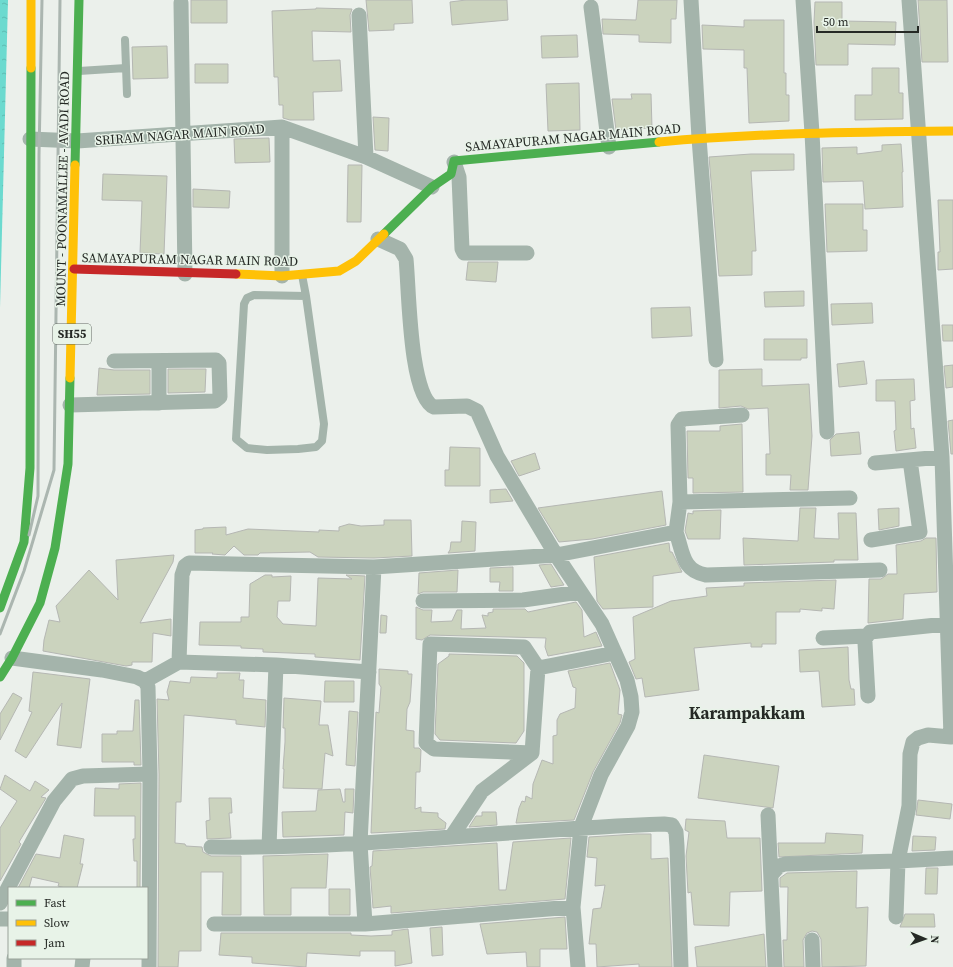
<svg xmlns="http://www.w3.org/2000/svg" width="953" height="967" viewBox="0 0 953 967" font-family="'Source Serif 4',serif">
  <defs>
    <pattern id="water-ripples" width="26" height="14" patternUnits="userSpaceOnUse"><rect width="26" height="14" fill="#6cdacf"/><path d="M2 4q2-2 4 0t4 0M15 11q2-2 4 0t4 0" fill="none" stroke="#5dbbb2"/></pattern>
  </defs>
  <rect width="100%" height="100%" fill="#ebf0eb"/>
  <!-- water -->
  <path fill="url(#water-ripples)" d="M0,0H8L0,308Z"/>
  <!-- building -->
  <path fill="#cbd3be" stroke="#b5b7b3" d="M191,0H227V23H191Z
    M366,0H412L413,23L394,24V30L369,31Z
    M466,0H507L508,20L452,25L450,2Z
    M638,0H677L676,19H671V43L639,42V35L603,34L602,19L636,20Z
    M918,0H947L948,62H922Z
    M815,2H842V21L896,22L895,45L848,44V65H816L814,22Z
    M316,8L352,9L350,15L351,32L312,31L313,61L340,60L342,91L313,92L314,120H290L283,118V105H279L278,77H274L272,11L316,9Z
    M744,20H784V73H786V95H789V121L749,123L747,68H744V50L703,49L702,25L744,27Z
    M577,35L578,57L542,58L541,36Z
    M167,46L168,78L133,79L132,47Z
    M195,64H228V83H195Z
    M872,68H899V93H903V119L855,120V95H872Z
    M579,83L580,130L548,131L546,84Z
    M631,94H651L652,128L616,130L612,99H632Z
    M373,117L389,118L388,151L375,150Z
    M269,138L270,162L235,163L234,139Z
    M901,144L903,172H902L903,207L865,209L863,181L823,182L822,148L857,147V154L882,151V145Z
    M751,154H794V170L751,171L756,251H752V275L719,276L709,157Z
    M348,165H362L361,222H347Z
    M103,174L167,176L164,254L140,253L142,201L102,200Z
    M193,189L230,191L229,208L193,207Z
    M938,200H953V269L938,270V252H940Z
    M825,204H863V230H867V251L827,252Z
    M468,262H498L496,282L466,280Z
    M804,291V306L765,307L764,292Z
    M872,303L873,323L832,325L831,304Z
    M690,307L692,336L652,338L651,308Z
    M942,325H953V341H943Z
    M764,339H807V358H801V360H764Z
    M864,361L867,384L839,387L837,364Z
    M953,365V387L946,388L944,366Z
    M99,368L114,370H150V394L97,395Z
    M168,369H206L205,392L168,393Z
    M762,369V386L809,384L812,436L808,490H790L791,475H766V454H770L768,408L748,409L741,406L719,408V370Z
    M914,379L915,400L910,401L911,429L914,428L916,448L896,451L894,431L896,430L895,401H876V380Z
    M953,420V454H951L948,421Z
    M742,424L743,492L693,493V478H688L687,431H720V426Z
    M859,432L861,454L831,456L830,440L836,434Z
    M450,447L480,448V486H445V470H449Z
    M535,453L540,469L519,476L511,461Z
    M506,489L513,501L490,503V490Z
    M662,491L666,525L592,539L559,542L538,508Z
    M800,508H816L814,538L839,539L838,513H856L858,560H834V562L744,565L743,538L798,541Z
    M899,508V526L879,530L878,509Z
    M721,510L720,539H688L685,531L688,513L693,514V511Z
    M384,520H411L412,556L374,558L318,557L310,552L260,553L258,555H244L234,546L225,555L212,554L213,553H195V530L203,529V528L226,527V535L248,529L319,532V530L339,531V527L349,524L361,526L384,525Z
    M462,521L476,522L475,551L448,553L450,550L451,542H461Z
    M926,538H936L937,592L904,594L903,619L868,623L869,579H881L888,574H897L896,545L921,541Z
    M669,543L670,552H672L682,572L653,576V607L603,609L597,601L594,557Z
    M174,555L173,562L140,623L171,619V636L153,633L152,662H132V665L126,666L43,651L44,640L49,620L60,622L56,606L89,570L118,600L116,560Z
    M551,564L564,585L551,587L539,565Z
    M513,567V591H499L500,582H490V568Z
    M458,570L457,592H423L418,594L419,573Z
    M265,575H272V577L291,576L290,601H278L277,617L283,624L316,626L318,578L352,579L346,575L365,576L360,660L315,657V654L263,652V649L241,648V646L199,645L200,622H241V617H249L250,584Z
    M836,580L834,609L822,608V611L800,609V612H776V644H762V647H751V643L694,648L699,690L645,697L642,678L636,679L629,662L635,659L633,617L671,601L707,596L706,588L744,586V583Z
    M576,602L582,610L584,637L596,632L602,646L548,656L545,647L546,638L430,635L422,640L416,639V607L423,610H432L431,622L452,621L457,610H462L461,629L486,628L482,615L488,616V613L493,612V609H525L528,612Z
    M381,615L387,616L386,633H380Z
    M848,647L849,680L851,689H854L855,705L822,707L819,671L800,672L799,650Z
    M449,654L517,656L524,663V731L516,743L440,740L435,734L438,664L449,656Z
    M610,663L620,690L618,714L622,715L620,723L593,772L574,820L516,823L519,808L522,801L525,802L526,796L532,799L533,784L542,760L553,764V736L557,735V720L560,714L575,708L576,688L573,687L568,671Z
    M379,669L408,671V674H412L410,702L407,709L406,730L414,731V748H419L421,750L420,772H416L415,809L421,807V812L438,813V817L446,823L445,829L371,833L376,712L379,713L381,687L379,684Z
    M33,672L90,679L81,748L57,745L62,703L26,758L15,751L32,712L29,711Z
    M217,673H240L239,680H244L243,698L266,700L265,727L236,724V720L184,715L181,802H176L175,843L185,844L186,846L202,847L203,852L211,856H241V915H222L223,872H201V951H179L178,967H158L159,774L157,699L169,700L167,692L170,681L190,683L191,677L217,678Z
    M325,681H354V702H324Z
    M13,693L22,698L0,740V714Z
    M284,698L321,701L319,725H328L333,756L325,753L322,789L283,788L284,769H283L285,742V728H283Z
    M135,700H139L141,765H134V762H102V734H117V731H133Z
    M349,711L358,712L355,766L346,765Z
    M704,755L779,766L773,808L698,798Z
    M5,775L30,791L35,781L49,790L41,797L46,798L19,842L21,844L0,881V828L17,801L0,789Z
    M141,783L140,888H137V861H134L133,839H135V816H94L95,788L119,789V784Z
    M340,789L343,802H345V789H354L353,813L345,812L344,835L283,837L282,812L316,811L318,790Z
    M209,798H231L232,813H229L231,838L207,839L206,821L210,820Z
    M918,800L952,804L950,819L916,815Z
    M482,812H496L497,825L469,827L476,816H482Z
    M686,819L725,821L727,838H760L762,891L730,892L729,926L694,925L691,892L688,893L686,856L689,832L685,830Z
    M826,833L863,835L862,853L779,857L778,843H825Z
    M637,834H651V859L668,858L672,967H639V964L597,967L596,944H589L593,909L601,908L605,885L595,886L597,858L587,857L589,837Z
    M64,835L84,839L80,864H83L77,888H65L58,886L59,883L32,877L29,888H18L36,854L60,858Z
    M913,836L936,837L935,850L912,851Z
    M571,838L565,899L391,913V906L373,908L370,867L372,866L373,851L497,843L499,890H506L513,842Z
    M328,854L326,888H291V915H264L263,856Z
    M926,868H938L937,894H925Z
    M857,871L856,908L868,907L866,966L822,967L821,939L817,932L812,931L807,933L803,940L804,967H784L783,940H787L788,887H780V878L787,873Z
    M329,889H350V915H329Z
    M905,914H934L935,927H900Z
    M565,917L567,949H540V967H527L526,952L487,954L480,924Z
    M442,927L443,955L432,956L430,928Z
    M408,929L412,963L395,966V951H360V956L307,953L306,967L252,963V957L219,955L221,933H351V935L371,936L392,935V931Z
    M764,934L766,967H697L695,947Z"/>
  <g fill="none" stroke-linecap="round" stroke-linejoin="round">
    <!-- lane -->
    <path stroke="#a4b4ab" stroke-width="8" d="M125,40L127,94
      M79,71L126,68
      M302,275L306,296L324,424L322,441L316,447L298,449L267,450L247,448L236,439L244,304L247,298L254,295L306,296"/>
    <!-- street -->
    <path stroke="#a4b4ab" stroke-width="15" d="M691,0L699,138L716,360
      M803,0L812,133L827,432
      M181,3L185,274
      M591,7L609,147
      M359,15L366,157
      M30,139L77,141L282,127
      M454,162L459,177L462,249L464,253H527
      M378,239L400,249L406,259C409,285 409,397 434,407L467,406L477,411L497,456L556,555L602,624L627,680L631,697L632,712L628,726L601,775L581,827L573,907L578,967
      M282,276V127L366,157L432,187
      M159,403V361
      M70,405L215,401L220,397L219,363L216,360L114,361
      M875,463L942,457
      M680,502L850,498
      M676,532L680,502L678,425L682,419L742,415
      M871,540L920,532L910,460
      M423,601L523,600L580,592
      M823,638L866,636
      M12,658L102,670L137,677L145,681L148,687L150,774L149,967
      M179,662L276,665L369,672
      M145,681L179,662L182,575L185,566L189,563L374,567L556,555L676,532C683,552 682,571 706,575L880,570
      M868,696L865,643V639L870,632L946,624
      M532,753L538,668
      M768,815L775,967
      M452,836L482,791L532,753L434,749L426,743L430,644L524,647L538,668L615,653
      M211,847C362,849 513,829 664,824L672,825L676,832L677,846L681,967
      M269,847L276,665
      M771,875L779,866L785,864L898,861L909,806L910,754L913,742L918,738L928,735L951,737L942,457L909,0
      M0,903L54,801L72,779L83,776L150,774
      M896,917L898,861L953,858
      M0,919H9
      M214,924H365L573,907
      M365,924L360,843L374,567
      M812,940L813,967
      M14,958V967
      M82,967L83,958"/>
    <!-- fast -->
    <path stroke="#4caf50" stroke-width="9" d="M75,165L79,0
      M384,234L432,187L451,174L454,161L659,142
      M0,608L24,542L30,468L31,68
      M0,677L12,658L40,603L55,548L68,464L70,378"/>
    <!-- slow -->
    <path stroke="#ffc107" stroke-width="9" d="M31,68V0
      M659,142C756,133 855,132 953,131
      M236,274L282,276L339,271L356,261L384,234
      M70,378L75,165"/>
    <!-- jam -->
    <path stroke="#c62828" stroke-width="9" d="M74,269L236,274"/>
    <!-- rail -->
    <path stroke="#abb6b0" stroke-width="3" d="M29,535L38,496L39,155L42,0
      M0,634L24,571L54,470L60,0"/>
  </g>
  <g text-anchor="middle" stroke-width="3" stroke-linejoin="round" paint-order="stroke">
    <!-- shield labels -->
    <rect fill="#e8f3e8" stroke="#606660" stroke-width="1" x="53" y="324" width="38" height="20" rx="3"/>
    <g font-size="12" font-weight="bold" fill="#252925">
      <text x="72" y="338">SH55</text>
    </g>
    <!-- street labels -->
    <g font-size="13" fill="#252925" stroke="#e8f3e8">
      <text transform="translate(180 134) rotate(-4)" y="5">SRIRAM NAGAR MAIN ROAD</text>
      <text transform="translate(573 137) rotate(-5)" y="5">SAMAYAPURAM NAGAR MAIN ROAD</text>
      <text transform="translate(62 189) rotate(-89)" y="5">MOUNT - POONAMALLEE - AVADI ROAD</text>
      <text transform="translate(190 259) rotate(1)" y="5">SAMAYAPURAM NAGAR MAIN ROAD</text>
    </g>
    <!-- district labels -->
    <g font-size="17" font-weight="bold" fill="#252925" stroke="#e8f3e8">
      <text x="747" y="719">Karampakkam</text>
    </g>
  </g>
  <!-- legend -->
  <rect x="8" y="887" width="140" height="72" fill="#e8f3e8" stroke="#9aa29a"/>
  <rect x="16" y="900" width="20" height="6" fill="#4caf50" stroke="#9aa29a"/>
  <text x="44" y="907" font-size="12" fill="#252925">Fast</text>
  <rect x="16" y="920" width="20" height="6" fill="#ffc107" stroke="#9aa29a"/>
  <text x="44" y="927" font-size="12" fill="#252925">Slow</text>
  <rect x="16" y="940" width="20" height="6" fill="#c62828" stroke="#9aa29a"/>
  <text x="44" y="947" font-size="12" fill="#252925">Jam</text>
  <!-- north arrow -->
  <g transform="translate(925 939) rotate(92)" stroke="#e8f3e8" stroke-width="3" paint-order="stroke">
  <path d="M0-3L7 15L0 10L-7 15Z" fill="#252925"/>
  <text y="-6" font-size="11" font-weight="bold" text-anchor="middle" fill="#252925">N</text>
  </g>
  <!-- scale -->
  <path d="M817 26v6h101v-6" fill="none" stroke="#252925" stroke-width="2"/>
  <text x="823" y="26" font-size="12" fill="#252925" stroke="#e8f3e8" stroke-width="3" paint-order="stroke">50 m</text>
</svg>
